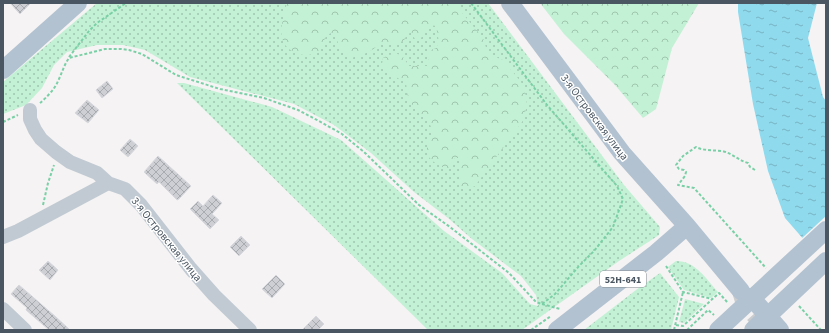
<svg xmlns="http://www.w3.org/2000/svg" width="829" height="333" viewBox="0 0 829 333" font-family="'Source Sans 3',sans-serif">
  <defs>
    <pattern id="grass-dots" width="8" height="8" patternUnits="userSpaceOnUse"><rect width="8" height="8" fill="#c3f1d5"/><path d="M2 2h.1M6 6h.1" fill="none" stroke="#a0c6b0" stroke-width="1.8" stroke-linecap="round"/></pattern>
    <pattern id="forest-crowns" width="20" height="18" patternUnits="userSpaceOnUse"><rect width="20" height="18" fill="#c3f1d5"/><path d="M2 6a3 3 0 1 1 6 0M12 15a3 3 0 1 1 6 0" fill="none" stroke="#a0c6b0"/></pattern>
    <pattern id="water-ripples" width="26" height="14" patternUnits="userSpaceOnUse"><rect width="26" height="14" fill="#90daee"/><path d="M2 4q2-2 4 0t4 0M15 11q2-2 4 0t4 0" fill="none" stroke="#78b4c4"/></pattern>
    <pattern id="building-cross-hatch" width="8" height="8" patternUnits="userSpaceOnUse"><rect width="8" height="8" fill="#cdcfd5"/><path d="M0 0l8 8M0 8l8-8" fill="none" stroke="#a8abb0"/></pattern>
  </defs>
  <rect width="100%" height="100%" fill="#f5f3f3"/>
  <!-- grass -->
  <path fill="url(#grass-dots)" d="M97,3H488L624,185L660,227L659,235L619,261L522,330H428L177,83H184L272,107L341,140L444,231L502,273L530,304L538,306L536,295L521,276L472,239L448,218L414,192L371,153L334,125L294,104L190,77L145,50L123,45H97L67,52L54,65L42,88L26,105L3,114V82Z
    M676,261C696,261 706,279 718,292L711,298L684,290L668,267Z
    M660,273L679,297L671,330H584L636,290Z
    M685,299L704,304L684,323L679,322Z"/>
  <!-- forest -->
  <path fill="url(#forest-crowns)" d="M287,3H457L463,14L483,38L488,54L503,60L521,82L526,96L527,106L522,122L475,186L465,190L461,187V158H455L451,168C445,169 442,167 437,164C414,150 439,137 429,123C424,115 415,110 410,102C407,97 407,89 406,83L391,74L382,64L383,58L388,55L398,54L403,57L409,66H429L428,54L431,50L436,48L439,42L436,26L430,25L421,38L416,41L411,32L406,36L404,41L398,43H381C371,52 363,55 351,58L340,51L336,35L331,33L326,36L320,51C313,55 306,56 299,54C273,46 282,23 287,3Z
    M540,3H699L672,48L656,109L643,118L615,85L564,34Z"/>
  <!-- water -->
  <path fill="url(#water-ripples)" d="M738,3H817L808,38L823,97L826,101V265L785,218L768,171L753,104L738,12Z"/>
  <!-- pier -->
  <path fill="#f5f3f3" d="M826,216V267L801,239Z"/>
  <!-- building -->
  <path fill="url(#building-cross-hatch)" stroke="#d7d9de" d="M10,3H31L20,14Z
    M107,81L113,89L102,98L96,90Z
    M87,100L99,110L88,123L75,113Z
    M130,139L138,146L128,157L120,150Z
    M158,156L191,186L179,199L177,200L159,182L157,184L144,172Z
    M213,195L222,203L212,214L219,220L210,229L190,209L198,201L203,206Z
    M241,236L250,245L239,256L230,247Z
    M48,261L58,270L50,280L39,270Z
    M276,275L285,284L272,298L262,289Z
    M19,285L56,317L70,330H49L26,310L27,308L11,294Z
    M316,316L324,324L318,330H302Z"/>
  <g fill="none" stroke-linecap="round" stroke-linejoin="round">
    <!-- major-tunnel -->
    <path stroke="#caccce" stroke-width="18" stroke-dasharray="18 9" stroke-linecap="butt" d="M741,291L745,304L768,330"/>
    <!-- path -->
    <path stroke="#7ad0a6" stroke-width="2" stroke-dasharray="3 2" stroke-linecap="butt" d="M69,57L89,31L97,23L126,3
      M40,103C46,98 55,89 58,81C62,73 64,65 69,58L105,49H121L129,50L142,54L176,75L220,89L264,98L298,110L319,121L342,134L364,152L419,205L450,227L509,273L536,302L542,304L555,294L579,266L594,251L613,227L623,199L617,186L547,105L471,3
      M3,122L18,115
      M755,170L750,167L748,163C738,160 732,153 722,151C713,150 704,151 696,147L683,156L676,165L679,169L684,170L686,172L685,176L678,185L694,188L766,268
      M43,205L48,183L54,165
      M666,266L683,292L712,299
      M542,304L560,309
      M799,306L821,330
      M676,325L683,326L719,293L728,303
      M531,330L551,316
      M674,330L683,292
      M687,330L708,310L714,315"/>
    <!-- minor -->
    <path stroke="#c1cad2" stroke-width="14" d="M30,110V119L35,130L41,139L56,152L70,162L97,173L108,183L125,189L141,205L191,269L214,295L250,330
      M3,237L18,231L108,183
      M3,309L25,330"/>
    <!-- major -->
    <path stroke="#b3c2d1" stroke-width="18" d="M510,3L622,153L687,226L741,291
      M3,70L78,3
      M751,297L780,330
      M557,330L656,253L687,226"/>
    <!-- major-bridge -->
    <path stroke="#b3c2d1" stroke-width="18" d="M718,330L826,230
      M753,330L826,261"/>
  </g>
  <g text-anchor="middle" stroke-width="3" stroke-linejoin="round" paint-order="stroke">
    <!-- shield labels -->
    <rect fill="#fff" stroke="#808990" stroke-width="1" x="600" y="271" width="46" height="16" rx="3"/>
    <g font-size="10" font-weight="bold" fill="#4a5661">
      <text x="623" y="283">52Н-641</text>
    </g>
    <!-- street labels -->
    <g font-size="11" fill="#4a5661" stroke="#fff">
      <text transform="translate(595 117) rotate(53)" y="4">3-я Островская улица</text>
      <text transform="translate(167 239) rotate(51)" y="4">3-я Островская улица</text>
    </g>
  </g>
  <!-- border -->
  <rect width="829" height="333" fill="none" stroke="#4a5661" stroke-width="8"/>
</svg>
